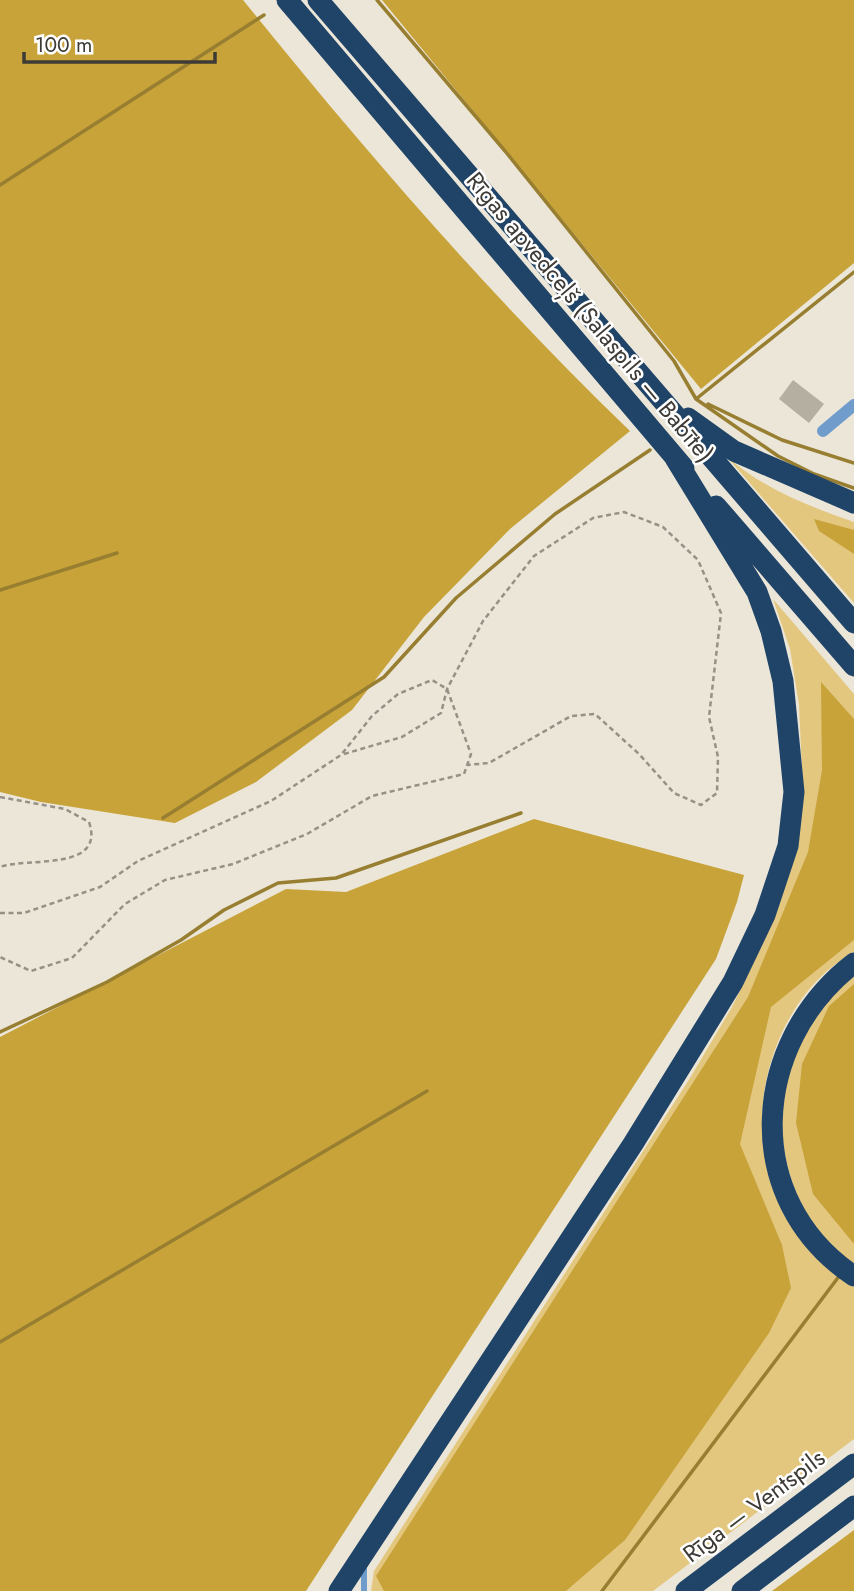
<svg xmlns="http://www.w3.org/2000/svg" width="854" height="1591" viewBox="0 0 854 1591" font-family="Jost,sans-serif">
  <rect width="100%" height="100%" fill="#ebe6d8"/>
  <!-- green -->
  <path fill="#e3c77f" d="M727,457C764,489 808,506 854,522V603Z
    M773,599L854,694V952C781,992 746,1095 769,1173C771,1183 778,1192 783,1201C803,1240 818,1262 854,1287V1439L653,1591H371L374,1571L690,1078L732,1007L771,926L803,793L799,705L790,649Z
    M854,974V1265C843,1255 828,1245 819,1232C777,1176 771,1103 800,1040C811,1013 834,993 854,974Z"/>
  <!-- forest -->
  <path fill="#c8a339" d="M0,0H243C364,150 491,297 630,431L510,529L424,617L352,710L256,782L175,823L41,802L0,792Z
    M382,0H854V263L701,389Z
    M814,519L854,530V554L819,531Z
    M821,682L854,719V940L771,1007L740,1144L782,1245L791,1288L769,1333L625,1540L566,1591H384L376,1576L748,997L808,852L822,770Z
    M534,819L744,875L737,902L716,959L306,1591H0V1037L286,889L346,892Z
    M854,984V1244L813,1194L796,1123L802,1064L829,1006Z
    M854,1530V1591H772Z"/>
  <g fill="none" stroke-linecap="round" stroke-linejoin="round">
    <!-- stream -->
    <path stroke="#987e30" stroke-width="3.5" d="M377,0L505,151L674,361L696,399L778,456L814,474L854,488
      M0,185L264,15
      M696,399L854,272
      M708,404L782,440L854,463
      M0,590L117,553
      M163,818L384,677L456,598L555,514L650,450
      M0,1032L107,982L181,940L224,910L278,883L336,878L521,813
      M0,1342L427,1091
      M602,1591L840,1275"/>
  </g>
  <!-- building -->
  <path fill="#b4afa1" d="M793,380L824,404L809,423L779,399Z"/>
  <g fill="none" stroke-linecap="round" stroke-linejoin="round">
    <!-- path -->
    <path stroke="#959187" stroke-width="2.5" stroke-dasharray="5 3.5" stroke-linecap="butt" d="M344,754L402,737L441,713L447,689L483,621L534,556L593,518L624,512L663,527L698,560L721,613L709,717L718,757L717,793L701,805L674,793L639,754L595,714L571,716L489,763L467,765
      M0,797L65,809L89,822C106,872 27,857 0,867
      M0,913H24L100,887L138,861L271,801L341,755L372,716L398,694L432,680L447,689L471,754L464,774L372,796L307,834L233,864L165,880L125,904L72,958L31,971L0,957"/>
    <!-- lane -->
    <path stroke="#709ccb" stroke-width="6" d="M364,1591V1566"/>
    <!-- street -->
    <path stroke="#709ccb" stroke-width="12" d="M823,431L854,405"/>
    <!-- highway -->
    <path stroke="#204468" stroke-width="21" d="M287,0L684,468
      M318,0L854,623
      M688,418L734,451L854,503
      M716,506L854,666
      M854,963C750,1043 740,1200 854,1276
      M339,1591L633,1144L733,982L765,915L788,846L794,792L783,681L771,631L757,592L675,458
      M686,1591L854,1464
      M742,1591L854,1506"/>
  </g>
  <g text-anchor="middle" stroke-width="5" stroke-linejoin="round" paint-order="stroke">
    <!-- street labels -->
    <g font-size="24" fill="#3e3b36" stroke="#fff">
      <text transform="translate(590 317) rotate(50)" y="8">Rīgas apvedceļš (Salaspils — Babīte)</text>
      <text transform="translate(754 1506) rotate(-37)" y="8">Rīga — Ventspils</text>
    </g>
  </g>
  <!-- scale -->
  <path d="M24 52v10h191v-10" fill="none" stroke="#3e3b36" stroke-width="3.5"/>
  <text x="35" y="52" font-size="21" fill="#3e3b36" stroke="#ffffff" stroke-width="5" paint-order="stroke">100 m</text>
</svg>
